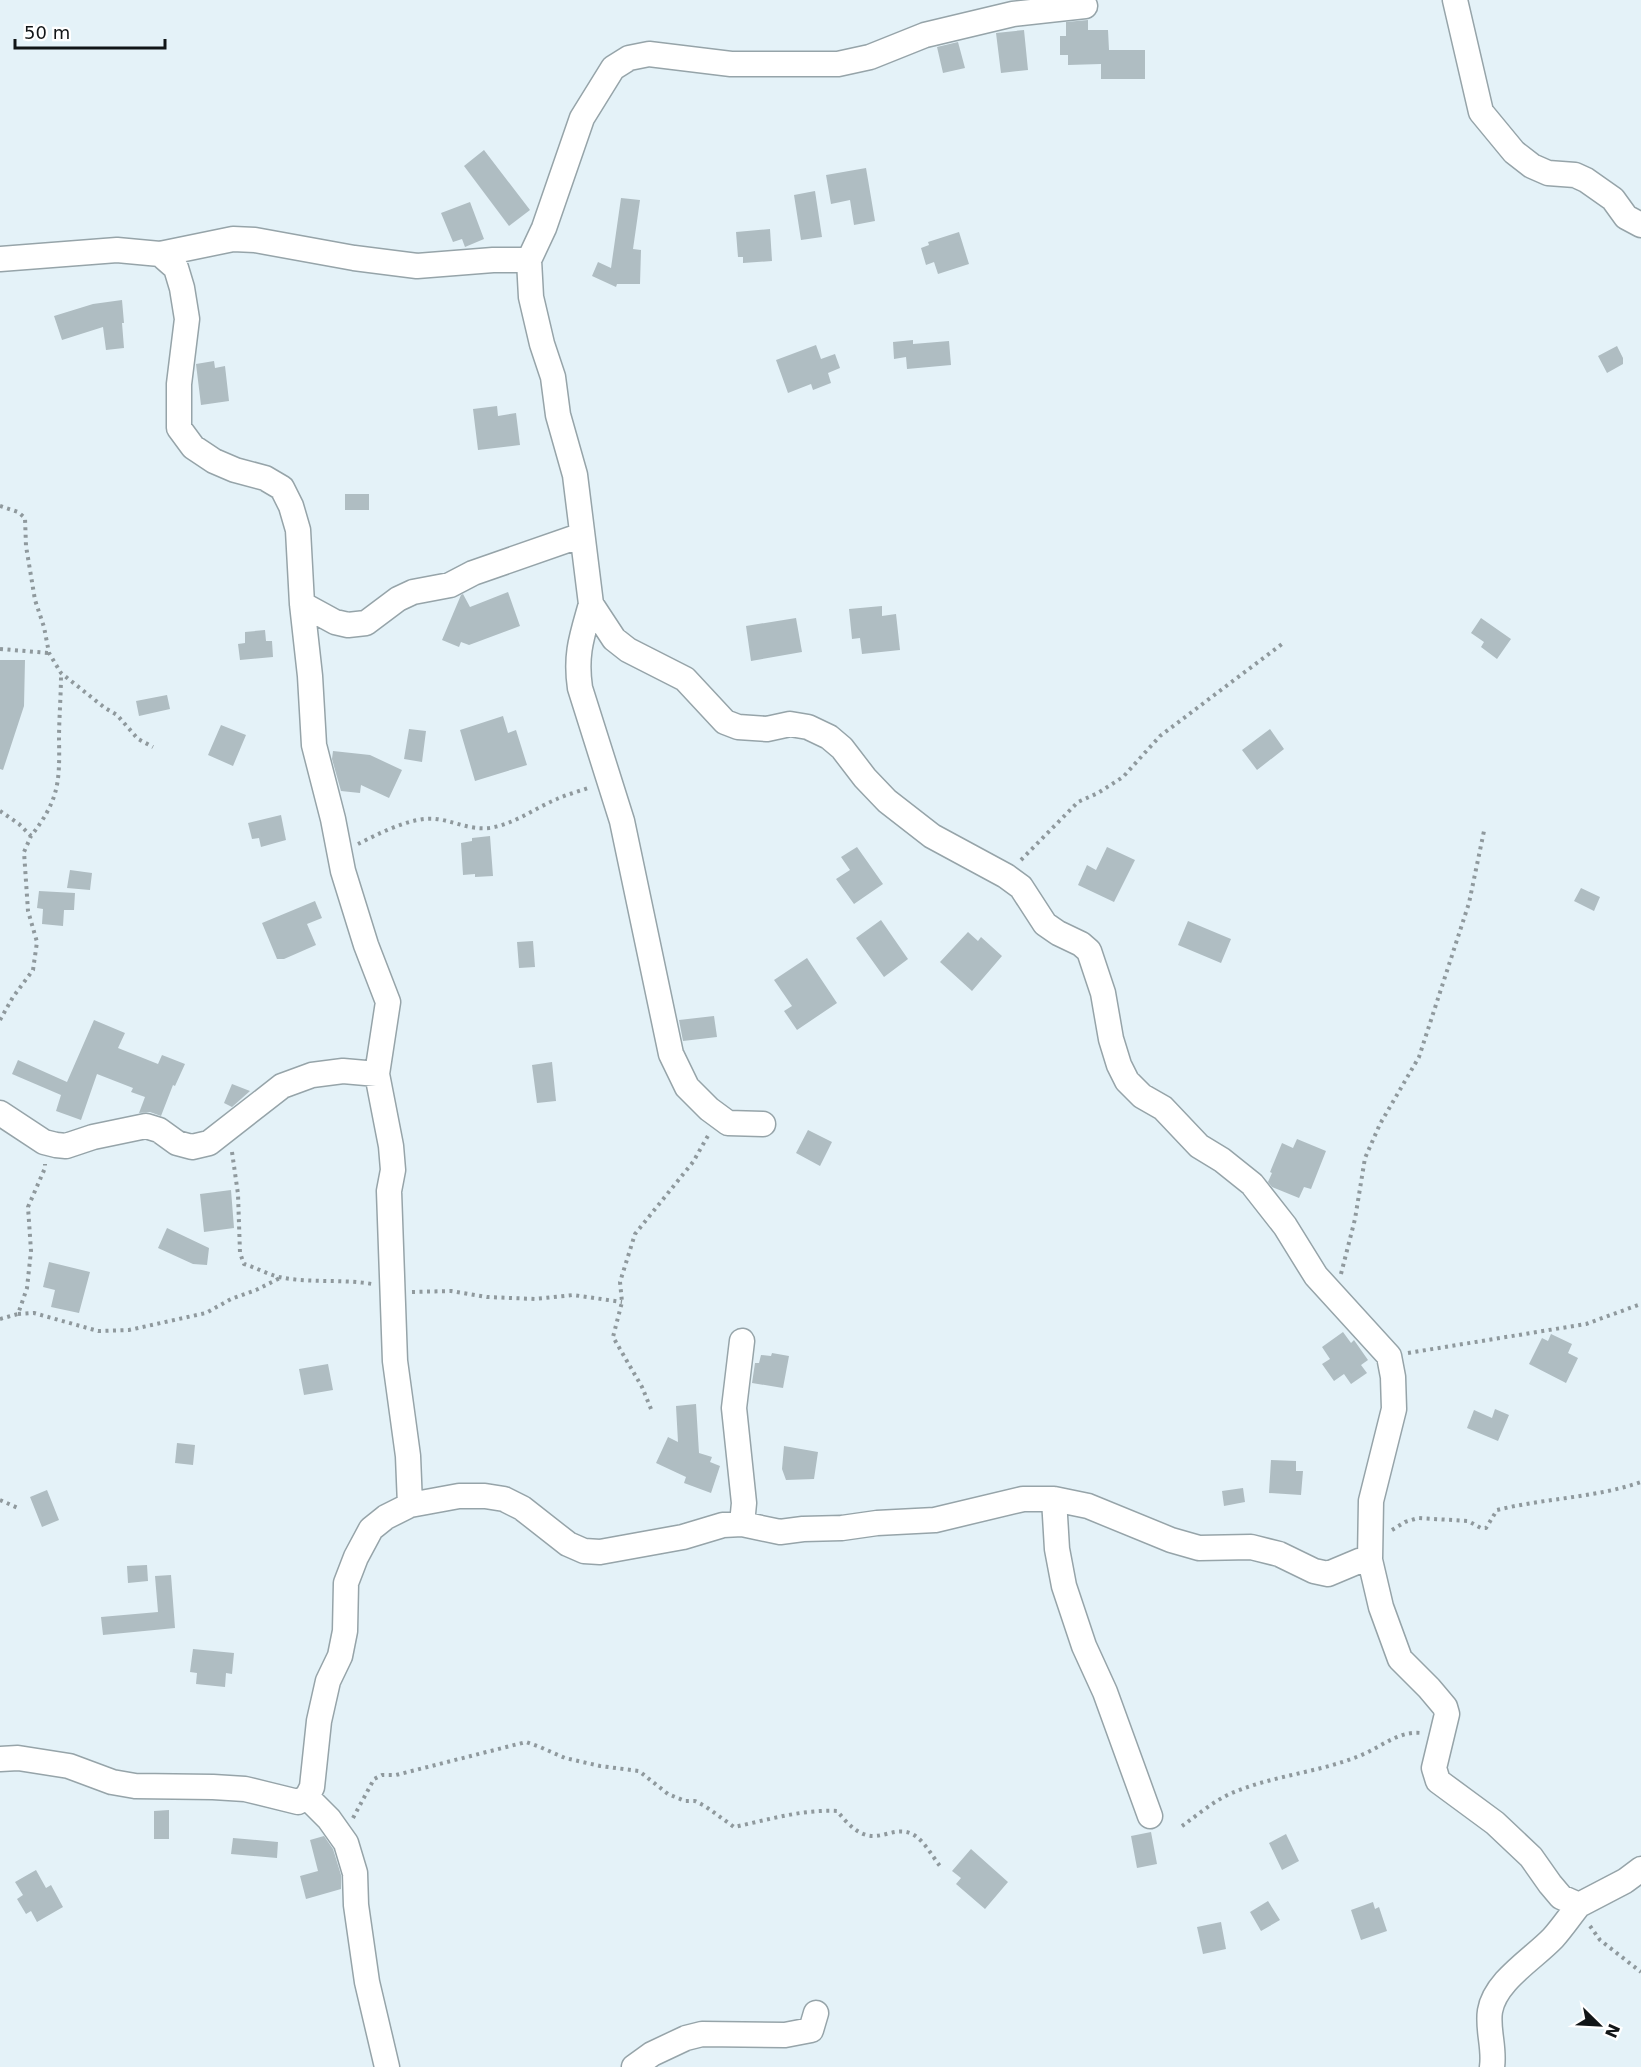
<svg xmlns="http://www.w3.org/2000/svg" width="1641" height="2067" viewBox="0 0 1641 2067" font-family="'DejaVu Sans',sans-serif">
  <rect width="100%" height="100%" fill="#e4f2f8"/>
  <!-- building -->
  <path fill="#afbdc2" d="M1088,20V30H1108L1109,50H1145V79H1101V64L1068,65V55H1060V36H1066V22Z
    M1024,30L1028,70L1001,73L996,33Z
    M958,42L965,68L943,73L937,47Z
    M484,150L530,210L509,226L464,166Z
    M866,168L875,221L854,225L850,200L831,204L826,175Z
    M815,191L822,237L801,240L794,195Z
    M621,198L640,200L633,249L641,250L640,284H617L616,287L592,276L598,262L611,268Z
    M470,202L484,239L465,247L462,239L453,242L441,213Z
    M770,229L772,261L743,263V257H738L736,232Z
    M959,232L969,264L938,274L934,262L926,265L921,248L929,245L928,242Z
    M122,300L124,323H122L124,348L106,350L103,327L62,340L54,316L93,304Z
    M913,340V344L949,341L951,365L907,369L906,357L894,359L893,342Z
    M816,345L821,359L835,354L840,368L828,373L831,383L813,390L811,384L788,393L776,360Z
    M1617,346L1623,358V364L1607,373L1598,356Z
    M214,361L215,368L225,366L229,401L201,405L196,364Z
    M497,406L498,416L516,413L520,445L478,450L473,409Z
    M345,494H369V510H345Z
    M508,592L520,626L469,645L461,642L459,647L442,640L461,595L463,594L470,607Z
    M882,606V616L896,614L900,650L862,654L860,638L852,639L849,609Z
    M796,618L802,652L751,661L746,626Z
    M1481,618L1511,639L1497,659L1481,647L1484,642L1471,633Z
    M265,630L266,641H272L273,657L240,660L238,644L245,643V632Z
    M0,660H25L24,706L3,770L0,769Z
    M167,695L170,709L139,716L136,701Z
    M503,716L508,733L516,730L527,765L475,781L460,730Z
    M221,725L246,735L233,766L208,755Z
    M409,729L426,731L422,762L404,759Z
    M1270,729L1284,749L1257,770L1242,750Z
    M333,751L370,755L402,770L389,798L361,785L360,793L341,791L332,759Z
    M281,815L286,840L261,847L259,838L252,839L248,823Z
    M490,836L493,876L475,877V874L463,875L461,843L472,841V838Z
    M857,847L883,884L854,904L836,879L850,870L841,857Z
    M1107,847L1135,860L1114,902L1078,885L1087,865L1096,870Z
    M70,870L92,873L90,890L67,888Z
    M1581,888L1600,897L1594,911L1574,901Z
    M39,891L75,893L74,910H64L63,926L42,924L43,909L37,908Z
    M315,901L322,918L307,924L316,945L284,959H277L262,923Z
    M881,920L908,959L884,977L856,938Z
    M1188,921L1231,939L1221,963L1178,945Z
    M968,932L978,941L981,937L1002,956L972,991L940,962Z
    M533,941L535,967L519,968L517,942Z
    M807,958L837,1003L797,1030L784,1011L792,1006L774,980Z
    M714,1016L717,1037L683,1041L679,1020Z
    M94,1020L125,1033L118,1048L158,1064L162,1055L185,1064L175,1086L173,1085L161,1116L150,1112L139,1113L145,1097L131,1092L133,1088L97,1074L81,1120L56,1111L61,1095L12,1074L18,1060L67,1082Z
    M552,1062L556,1101L537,1103L532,1065Z
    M232,1084L250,1091L232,1107L224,1103Z
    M808,1130L832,1142L820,1166L796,1153Z
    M1297,1139L1326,1151L1311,1189L1304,1187L1299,1198L1272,1187L1268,1182L1272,1173L1270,1172L1282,1143L1293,1148Z
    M231,1190L234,1228L204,1232L200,1194Z
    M167,1228L209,1248L207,1265L193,1264L158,1248Z
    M49,1262L90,1272L79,1313L51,1307L55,1290L43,1287Z
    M1343,1332L1351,1343L1354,1340L1368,1360L1361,1365L1367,1373L1351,1384L1344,1374L1334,1381L1322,1364L1330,1359L1322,1347Z
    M1551,1334L1572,1344L1568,1353L1578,1358L1566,1383L1529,1364L1542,1338L1548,1341Z
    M772,1353L789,1356L783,1388L752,1383L755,1363H759L761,1355L771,1356Z
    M328,1364L333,1390L304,1395L299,1369Z
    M696,1404L699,1453L712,1457L710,1462L720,1466L711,1493L684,1483L686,1477L656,1463L668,1437L678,1442L676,1406Z
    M1495,1409L1509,1415L1498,1441L1467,1428L1474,1410L1492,1418Z
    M177,1443L195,1445L193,1465L175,1463Z
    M784,1446L818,1452L814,1479L786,1480L782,1469Z
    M1271,1460L1296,1461V1471H1303L1301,1495L1269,1493Z
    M1243,1488L1245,1502L1224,1506L1222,1491Z
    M47,1490L59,1520L42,1527L30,1497Z
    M147,1565L148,1581L128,1583L127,1566Z
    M171,1575L175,1628L103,1635L101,1617L158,1612L155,1576Z
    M193,1649L234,1653L232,1674L226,1673L225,1687L196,1684L197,1673L190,1672Z
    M169,1810V1839H154V1811Z
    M1151,1832L1157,1864L1137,1868L1131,1836Z
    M1286,1834L1299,1861L1282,1870L1269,1843Z
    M324,1836L333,1849L341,1875V1889L306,1899L300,1876L318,1871L310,1840Z
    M233,1838L278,1842L277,1858L231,1854Z
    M971,1849L1008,1882L985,1909L956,1884L961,1878L952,1871Z
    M36,1870L46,1888L51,1885L63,1907L37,1922L31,1911L26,1914L17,1899L23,1895L15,1882Z
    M1268,1901L1280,1920L1261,1931L1250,1912Z
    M1373,1902L1375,1909L1379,1907L1387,1931L1361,1940L1351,1910Z
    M1221,1922L1226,1949L1203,1954L1197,1927Z"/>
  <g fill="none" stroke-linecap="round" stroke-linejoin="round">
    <defs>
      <path id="minor" d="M1455,0L1481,112L1514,152L1532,166L1548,173L1575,175L1586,180L1613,199L1626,217L1641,225
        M1085,6L1013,14L925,35L870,57L838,64H731L649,54L629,58L613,68L582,118L544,228L529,260L531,297L542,344L553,377L558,415L575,475L591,604L614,639L628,650L685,679L725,722L738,727L767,729L790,724L808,727L829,737L842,748L865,778L887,801L932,836L1006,876L1021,887L1045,924L1058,933L1081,944L1089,951L1103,993L1111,1039L1119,1065L1127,1081L1142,1096L1163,1108L1199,1146L1222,1160L1252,1184L1285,1226L1316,1276L1389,1356L1393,1377L1394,1409L1371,1501L1370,1560
        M160,254L233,239L255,240L354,258L417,266L493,260H529
        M0,259L117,250L160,254L176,268L182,288L187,319L179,384V428L193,447L214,461L235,470L265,478L282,488L291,506L298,530L302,604L310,676L314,745L333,819L343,871L366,945L388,1002L377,1074L391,1146L393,1170L389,1191L395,1361L408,1456L410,1505
        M302,604L335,622L348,625L366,623L398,599L413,592L450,585L473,573L582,535
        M591,604C582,636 575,654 580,688L622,821L671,1054L687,1087L709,1109L728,1123L763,1124
        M0,1113L44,1142L56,1145L66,1146L93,1137L146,1126L159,1130L177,1143L192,1147L209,1143L282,1086L312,1075L343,1071L377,1074
        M742,1341L734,1408L744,1503L742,1524
        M1054,1499L1057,1549L1064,1586L1084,1646L1105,1692L1150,1816
        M0,1759L18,1758L69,1766L112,1782L135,1786L213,1787L245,1789L298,1802L307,1797L312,1787L319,1721L328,1681L340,1656L345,1631L346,1583L356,1557L371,1529L386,1517L410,1505L459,1496H485L504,1499L522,1508L568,1544L584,1551L600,1552L683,1537L723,1525L742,1524L780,1532L803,1529L842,1528L877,1523L935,1520L1023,1499H1054L1088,1506L1171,1540L1199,1548L1251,1547L1279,1554L1314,1571L1328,1574L1359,1561L1370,1560L1381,1607L1400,1659L1429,1688L1445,1707L1447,1714L1434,1768L1438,1781L1495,1823L1531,1857L1550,1884L1561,1897L1579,1905L1625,1881L1641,1869
        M307,1797L329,1819L346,1843L355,1873L356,1905L367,1982L387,2067
        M634,2067L652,2054L686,2038L702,2034L785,2035L811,2030L816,2013
        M1492,2067C1495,2048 1487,2029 1490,2011C1495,1981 1533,1959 1553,1938C1562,1928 1570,1916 1579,1905"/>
    </defs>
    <!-- minor casing -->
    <use href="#minor" stroke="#96a4a9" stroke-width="27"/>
    <!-- path -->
    <path stroke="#8f999d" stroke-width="4" stroke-dasharray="3 4.5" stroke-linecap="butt" d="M0,506L18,512L25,518L26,546L35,600L44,627L49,653L61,673L105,708L117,715L138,739L153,747
      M0,649L49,653
      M0,811L19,824L31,836C58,801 60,784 59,740C59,718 61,696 61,674
      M358,844C378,834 412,816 436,819C454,821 469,830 489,828C513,825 535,808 557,799C568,794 580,791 591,787
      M1021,860L1078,802L1098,793L1123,777L1160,736L1282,644
      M0,1020L13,997L33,970L37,942L28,911L24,852L31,836
      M232,1152L238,1194L240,1253L244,1264C257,1268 271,1276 284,1278C313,1283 343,1279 372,1284
      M1341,1274L1355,1219L1365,1158L1380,1124L1419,1057L1469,903L1484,831
      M412,1292L451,1291L487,1297L535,1299L573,1295L622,1302
      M18,1314L34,1313L98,1331L129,1330L206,1313L231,1299L256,1290L280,1278
      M0,1319L18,1314L27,1288L31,1251L28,1207L45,1168V1164
      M1408,1353L1586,1324L1641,1304
      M651,1409L642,1387L613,1337L622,1302L620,1282L635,1234L693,1162L709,1134
      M0,1500L18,1508
      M1392,1530L1405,1522L1418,1518L1468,1521L1481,1528H1486L1497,1510C1545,1498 1595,1498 1641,1482
      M353,1818L374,1779L382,1775H396L526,1742L540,1747L565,1758L600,1766L639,1771L668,1794L685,1801H695L705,1806L734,1827C767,1820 803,1809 837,1811C845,1820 853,1831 866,1835C881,1840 896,1826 912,1834C924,1840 932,1856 940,1866
      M1182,1826C1199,1814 1217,1798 1237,1791C1279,1774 1324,1772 1366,1753C1385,1744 1400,1731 1421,1733
      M1590,1926L1600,1940L1641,1972"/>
    <!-- minor -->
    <use href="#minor" stroke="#fff" stroke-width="24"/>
  </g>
  <!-- north arrow -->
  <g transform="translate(1599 2025) rotate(114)" stroke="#ffffff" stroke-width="4.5" paint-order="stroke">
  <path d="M0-4.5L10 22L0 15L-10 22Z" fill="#111517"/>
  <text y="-9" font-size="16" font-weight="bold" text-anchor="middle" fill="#111517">N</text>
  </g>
  <!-- scale -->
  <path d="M15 39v9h150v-9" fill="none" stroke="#111517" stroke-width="3"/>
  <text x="24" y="39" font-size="18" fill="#111517" stroke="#ffffff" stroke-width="4.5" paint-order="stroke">50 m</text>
</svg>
